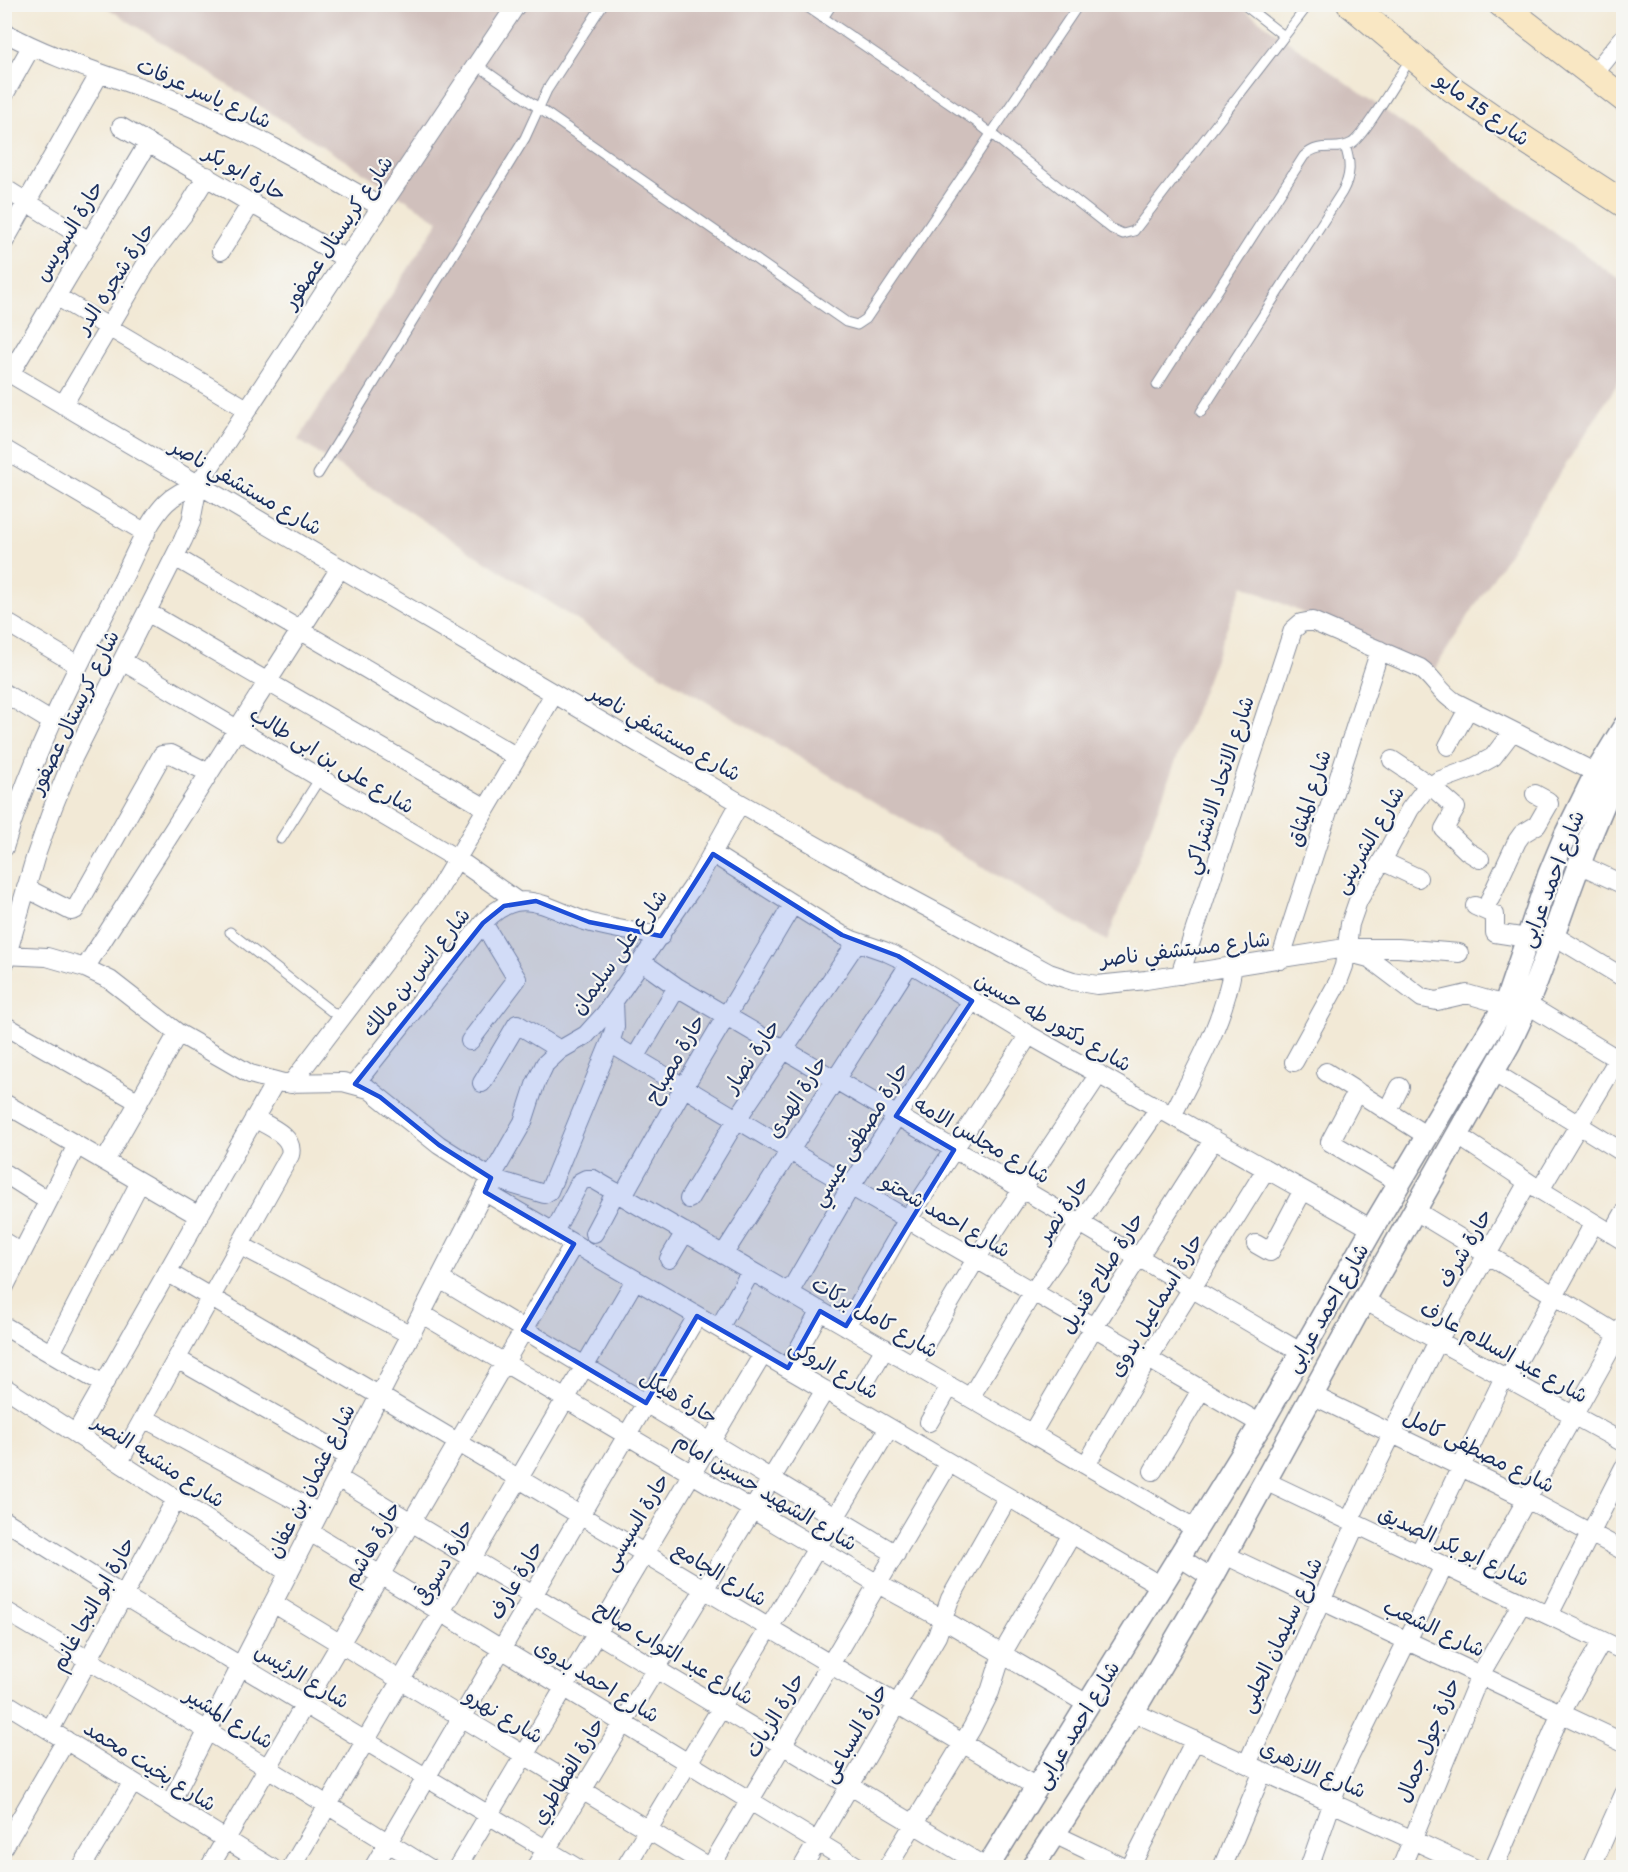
<svg xmlns="http://www.w3.org/2000/svg" width="1628" height="1872" viewBox="0 0 1628 1872" font-family="Itim,'Playpen Sans Arabic',sans-serif">
  <rect width="100%" height="100%" fill="#f6f6f2"/>
  <filter id="ink" filterUnits="userSpaceOnUse"><feTurbulence type="fractalNoise" baseFrequency=".0167" numOctaves="2"/><feDisplacementMap in="SourceGraphic" scale="12" xChannelSelector="R" yChannelSelector="G"/><feConvolveMatrix kernelMatrix="1 2 1 2 8 2 1 2 1" color-interpolation-filters="sRGB"/></filter>
  <filter id="wash" filterUnits="userSpaceOnUse"><feTurbulence type="fractalNoise" baseFrequency=".008" numOctaves="4" result="noise"/><feDisplacementMap in="SourceGraphic" scale="24" xChannelSelector="R" yChannelSelector="G"/><feGaussianBlur stdDeviation="1.35" result="paint"/><feColorMatrix in="noise" values="0 0 0 0 0 0 0 0 0 0 0 0 0 0 0 0 0 1.4 0 .05"/><feComposite in="paint" operator="in"/></filter>
  <g filter="url(#wash)">
    <rect width="100%" height="100%" fill="#f2e9d6"/>
    <!-- industrial -->
    <path fill="#d0c0bc" d="M103,5H1238L1623,282V375L1432,673L1243,585L1107,941L665,677L298,440L439,221Z"/>
  </g>
  <g filter="url(#ink)">
    <g fill="none" stroke-linecap="round" stroke-linejoin="round">
      <defs>
        <path id="service" d="M803,4L975,121L1112,229L1123,234L1134,231L1309,4
          M1243,4L1284,36
          M823,18L832,4
          M477,65L846,322L857,325L866,319L1079,4
          M1157,385L1304,156C1322,140 1335,153 1352,143C1365,135 1400,74 1411,58
          M1201,412L1342,192C1351,176 1351,163 1345,146
          M318,474L525,138L547,90L603,4
          M281,839L320,778
          M230,932L341,1019"/>
        <path id="minor" d="M4,32C58,62 117,77 174,100C246,130 313,168 381,207
          M1593,75L1624,37
          M4,95L31,47
          M121,127L346,259
          M4,188L89,241
          M4,242L100,73
          M221,251L252,202
          M56,296L247,409
          M4,370L740,803L893,889L1049,973L1073,981L1097,985L1146,980L1345,948H1398L1459,953
          M10,374L148,143
          M63,405L149,259L183,215L207,176
          M4,449L146,533
          M175,557L517,757
          M147,612L486,808
          M4,621L78,665
          M122,661L457,859L517,901
          M4,693L52,722
          M1448,746L1468,709
          M1392,760L1431,786L1456,808L1444,829L1467,851L1480,859
          M4,848C32,754 77,668 121,582C134,557 147,522 166,503C175,494 186,489 198,485
          M713,854L842,935L852,940L884,951L910,963L1029,1035L1372,1229
          M1382,861L1418,878
          M1579,864L1624,885
          M26,888L71,911L75,910L162,755L171,754L209,773
          M1490,899L1517,841L1522,834L1537,825L1549,804L1548,801L1535,794
          M1475,906L1495,915V933L1527,938
          M1553,935L1624,978
          M1350,953L1369,958L1422,998L1437,1001L1467,994L1505,1005
          M4,955L47,957L85,968L110,980L178,1033L250,1074L283,1083L343,1082L369,1089L439,1145L491,1178L544,1194L549,1191L610,1043L615,1027L614,1002
          M1280,960L1380,650
          M642,962L677,987L1302,1353
          M4,965L35,858L53,807L73,758L183,540L191,522L198,485L346,259L517,4
          M85,968L340,568
          M1180,975L1293,630L1301,623L1312,621L1420,668C1434,678 1440,693 1455,702L1596,773
          M1528,1005L1624,1063
          M4,1025L139,1102
          M470,1041L517,979L483,923
          M610,1043L790,1151L1261,1424
          M635,1058L677,987
          M1294,1062L1338,982L1344,966L1350,924L1358,901L1387,852L1410,809L1423,792L1438,781L1473,768L1493,757L1512,732
          M1326,1072L1427,1136
          M1493,1072L1624,1153
          M482,1083L517,1024L560,1050
          M291,1084L436,894L554,694
          M355,1084L483,923C520,882 547,909 588,922C611,929 637,932 661,936
          M1357,1091L1330,1142L1400,1183
          M4,1103L199,1216
          M1388,1111L1400,1087
          M1172,1116C1197,1066 1224,1022 1233,966
          M1457,1135L1540,1190L1624,1241
          M105,1161L178,1033
          M4,1173L48,1201
          M1540,1190L1624,1049
          M485,1192L1161,1586
          M689,1199L737,1119L857,942
          M1414,1210L1624,1338
          M554,1232L580,1182L586,1179H593L1196,1529
          M594,1233L613,1197L626,1190L684,1087L793,904
          M1612,1234L1624,1213
          M4,1242L22,1253
          M1256,1244L1270,1252L1303,1190
          M240,1245L411,1335
          M723,1255L910,963
          M669,1259L685,1232
          M167,1272L380,1396L1038,1788
          M440,1279L896,1554
          M4,1288L77,1145
          M789,1293L851,1186L972,1001
          M1364,1300L1624,1443
          M422,1314L878,1584L944,1620L1089,1705
          M4,1326L103,1384
          M846,1326L908,1219L1029,1035
          M719,1328L751,1271
          M51,1353L140,1182
          M177,1359L349,1457
          M913,1365L976,1259L1099,1074
          M788,1368L820,1311
          M1508,1379L1594,1223
          M864,1384L885,1348
          M4,1387L289,1573
          M1312,1395L1527,1499L1624,1551
          M970,1398L1033,1292L1159,1108
          M144,1418L319,1513
          M929,1422L950,1386
          M76,1433L275,1082
          M1032,1433L1094,1327L1214,1139
          M119,1462L290,1155C295,1136 268,1126 254,1118
          M1086,1465L1148,1359L1266,1169
          M1153,1471L1201,1390
          M338,1478L987,1868
          M1265,1481L1624,1651
          M4,1520L124,1596L577,1868
          M1349,1521L1438,1341L1528,1182
          M310,1532L860,1868
          M1419,1554L1504,1377
          M1225,1555L1624,1743
          M1179,1557L1212,1578
          M1480,1583L1624,1325
          M273,1603L711,1868
          M4,1610L208,1731L429,1868
          M1549,1615L1624,1467
          M4,1702L272,1868
          M1133,1712L1474,1868
          M50,1730L176,1499
          M1247,1764L1356,1524
          M170,1804L491,1178L523,1122L535,1085L545,1064L560,1050L586,1035L605,1014L696,882L740,803
          M1054,1834L1125,1868
          M4,1847L66,1740
          M81,1868L133,1782
          M209,1868L574,1244
          M291,1868L635,1280
          M373,1868L697,1316
          M457,1868L763,1354
          M535,1868L825,1390
          M625,1868L889,1428
          M710,1868L949,1463
          M802,1868L937,1636L950,1599L1008,1497
          M887,1868L972,1728L990,1692L1002,1654L1072,1534
          M1130,1868L1195,1740
          M1222,1868L1263,1771
          M1309,1868L1343,1770L1444,1566
          M1401,1868L1480,1675L1522,1603
          M1494,1868L1561,1713L1602,1641
          M1591,1868L1624,1794"/>
        <path id="tertiary" d="M987,1868L1261,1424L1372,1229L1505,1005L1549,875L1566,834L1596,773L1624,727
          M1032,1868L1133,1712L1212,1578L1364,1300L1510,1042C1543,975 1563,901 1592,832C1602,809 1610,786 1624,765"/>
        <path id="secondary" d="M1350,4L1448,86L1524,139L1624,204
          M1501,4L1624,99"/>
      </defs>
      <!-- service casing -->
      <use href="#service" stroke="#868c9a" stroke-width="11"/>
      <!-- minor casing -->
      <use href="#minor" stroke="#868c9a" stroke-width="20"/>
      <!-- tertiary casing -->
      <use href="#tertiary" stroke="#868c9a" stroke-width="25"/>
      <!-- secondary casing -->
      <use href="#secondary" stroke="#868c9a" stroke-width="28"/>
      <!-- service -->
      <use href="#service" stroke="#fff" stroke-width="9"/>
      <!-- minor -->
      <use href="#minor" stroke="#fff" stroke-width="18"/>
      <!-- tertiary -->
      <use href="#tertiary" stroke="#fff" stroke-width="22"/>
      <!-- secondary -->
      <use href="#secondary" stroke="#f9e7c3" stroke-width="26"/>
    </g>
  </g>
  <!-- marked area -->
  <path fill="#1d4ed8" fill-opacity="0.2" stroke="#1d4ed8" stroke-width="4.5" stroke-linejoin="round" d="M713,854L842,935L898,956L972,1001L896,1116L954,1150L846,1326L820,1311L788,1368L697,1316L646,1403L523,1330L574,1244L485,1192L491,1178L439,1145L380,1097L355,1084L483,923L504,906L536,901L589,922L661,936Z"/>
  <g text-anchor="middle" stroke-width="4.5" stroke-linejoin="round" paint-order="stroke">
    <!-- street labels -->
    <g font-size="21" fill="#1b2f5e" stroke="#f6f6f2">
      <text transform="translate(204 93) rotate(24)" y="7">شارع ياسر عرفات</text>
      <text transform="translate(1483 109) rotate(36)" y="7">شارع 15 مايو</text>
      <text transform="translate(245 173) rotate(30)" y="7">حارة ابو بكر</text>
      <text transform="translate(69 231) rotate(-59)" y="7">حارة السويس</text>
      <text transform="translate(338 232) rotate(-56)" y="7">شارع كريستال عصفور</text>
      <text transform="translate(115 278) rotate(-57)" y="7">حارة شجره الدر</text>
      <text transform="translate(246 487) rotate(30)" y="7">شارع مستشفي ناصر</text>
      <text transform="translate(74 712) rotate(-64)" y="7">شارع كريستال عصفور</text>
      <text transform="translate(665 733) rotate(30)" y="7">شارع مستشفي ناصر</text>
      <text transform="translate(332 760) rotate(31)" y="7">شارع على بن ابى طالب</text>
      <text transform="translate(1219 785) rotate(-72)" y="7">شارع الاتحاد الاشتراكي</text>
      <text transform="translate(1309 798) rotate(-72)" y="7">شارع الميثاق</text>
      <text transform="translate(1369 840) rotate(-60)" y="7">شارع الشربينى</text>
      <text transform="translate(1552 879) rotate(-69)" y="7">شارع احمد عرابى</text>
      <text transform="translate(1185 949) rotate(-7)" y="7">شارع مستشفي ناصر</text>
      <text transform="translate(619 952) rotate(-54)" y="7">شارع على سليمان</text>
      <text transform="translate(416 972) rotate(-51)" y="7">شارع انس بن مالك</text>
      <text transform="translate(1053 1022) rotate(30)" y="7">شارع دكتور طه حسين</text>
      <text transform="translate(752 1056) rotate(-56)" y="7">حارة نصار</text>
      <text transform="translate(675 1059) rotate(-60)" y="7">حارة مصباح</text>
      <text transform="translate(797 1097) rotate(-57)" y="7">حارة الهدى</text>
      <text transform="translate(860 1134) rotate(-58)" y="7">حارة مصطفى عيسي</text>
      <text transform="translate(982 1140) rotate(30)" y="7">شارع مجلس الامه</text>
      <text transform="translate(1063 1209) rotate(-56)" y="7">حارة نصر</text>
      <text transform="translate(946 1216) rotate(30)" y="7">شارع احمد شحتو</text>
      <text transform="translate(1465 1248) rotate(-60)" y="7">حارة شرف</text>
      <text transform="translate(1102 1273) rotate(-58)" y="7">حارة صلاح قنديل</text>
      <text transform="translate(1156 1305) rotate(-59)" y="7">حارة اسماعيل بدوى</text>
      <text transform="translate(1327 1308) rotate(-60)" y="7">شارع احمد عرابى</text>
      <text transform="translate(875 1317) rotate(30)" y="7">شارع كامل بركات</text>
      <text transform="translate(1504 1352) rotate(29)" y="7">شارع عبد السلام عارف</text>
      <text transform="translate(834 1369) rotate(30)" y="7">شارع الروكى</text>
      <text transform="translate(679 1397) rotate(31)" y="7">حارة هيكل</text>
      <text transform="translate(1479 1451) rotate(26)" y="7">شارع مصطفى كامل</text>
      <text transform="translate(159 1461) rotate(33)" y="7">شارع منشيه النصر</text>
      <text transform="translate(311 1481) rotate(-63)" y="7">شارع عثمان بن عفان</text>
      <text transform="translate(766 1492) rotate(31)" y="7">شارع الشهيد حسين امام</text>
      <text transform="translate(636 1522) rotate(-59)" y="7">حارة السيسى</text>
      <text transform="translate(372 1544) rotate(-60)" y="7">حارة هاشم</text>
      <text transform="translate(1454 1546) rotate(25)" y="7">شارع ابو بكر الصديق</text>
      <text transform="translate(444 1562) rotate(-60)" y="7">حارة دسوقى</text>
      <text transform="translate(720 1574) rotate(31)" y="7">شارع الجامع</text>
      <text transform="translate(516 1580) rotate(-60)" y="7">حارة عارف</text>
      <text transform="translate(93 1604) rotate(-61)" y="7">حارة ابو النجا غانم</text>
      <text transform="translate(1434 1628) rotate(25)" y="7">شارع الشعب</text>
      <text transform="translate(1281 1635) rotate(-65)" y="7">شارع سليمان الحلبى</text>
      <text transform="translate(674 1653) rotate(31)" y="7">شارع عبد التواب صالح</text>
      <text transform="translate(302 1676) rotate(31)" y="7">شارع الرئيس</text>
      <text transform="translate(597 1681) rotate(31)" y="7">شارع احمد بدوى</text>
      <text transform="translate(775 1715) rotate(-59)" y="7">حارة الزيات</text>
      <text transform="translate(504 1716) rotate(31)" y="7">شارع نهرو</text>
      <text transform="translate(229 1718) rotate(31)" y="7">شارع المشير</text>
      <text transform="translate(1077 1725) rotate(-59)" y="7">شارع احمد عرابى</text>
      <text transform="translate(855 1733) rotate(-60)" y="7">حارة السباعى</text>
      <text transform="translate(1428 1740) rotate(-67)" y="7">حارة جول جمال</text>
      <text transform="translate(150 1766) rotate(32)" y="7">شارع بخيت محمد</text>
      <text transform="translate(1313 1769) rotate(24)" y="7">شارع الازهرى</text>
      <text transform="translate(568 1771) rotate(-59)" y="7">حارة الفطاطري</text>
    </g>
  </g>
  <!-- margin -->
  <rect width="1628" height="1872" fill="none" stroke="#f6f6f2" stroke-width="24"/>
</svg>
